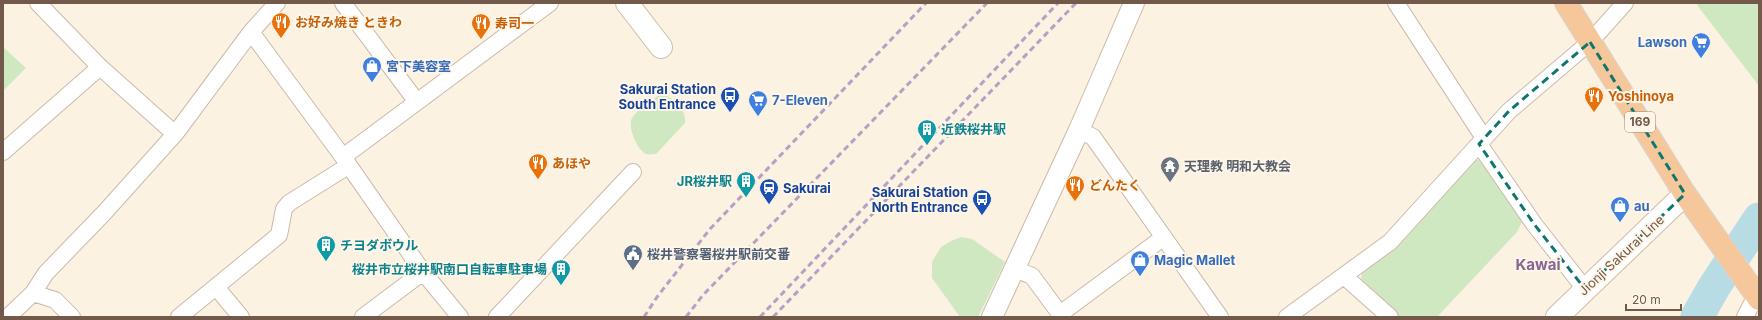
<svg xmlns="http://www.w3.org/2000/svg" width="1762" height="320" viewBox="0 0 1762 320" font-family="Inter,'Noto Sans JP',sans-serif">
  <rect width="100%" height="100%" fill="#fbf2e2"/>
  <!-- green -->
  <path fill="#cfe8c1" d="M1700,3H1759V86L1697,5Z
    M3,47L26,68L3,91Z
    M659,95C673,94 687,110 685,123L656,154C653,154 648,155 646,154C637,150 627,126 632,118C636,111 652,100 659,95Z
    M1474,160H1481L1523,220L1517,232L1437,317H1400L1361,281L1362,271Z
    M961,237L972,239L1005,262L978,317H960L932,278V262L941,247L951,241Z"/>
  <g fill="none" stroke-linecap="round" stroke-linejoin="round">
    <!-- river -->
    <path stroke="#b7dce4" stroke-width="33" d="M1697,317L1714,287L1759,219"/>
    <defs>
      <path id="minor" d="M38,3L100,67L175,134
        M343,3L417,102
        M1396,3L1484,138
        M251,32L343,157L423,272L460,317
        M1079,130L1093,137L1220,317
        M1479,144L1534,224L1585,289
        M3,152L100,67
        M343,157L550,3
        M1015,269L1032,276L1060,314L1164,237
        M1344,276L1390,317
        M216,287L241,317
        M33,293L55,300L72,317
        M8,317L33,293L46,273L104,213L175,134L251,32L277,3
        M179,317L279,235L284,209L289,203L348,166
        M363,317L423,272
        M497,317L633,172
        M1287,317L1390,242L1509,111L1590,42L1625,3
        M1745,317L1759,290"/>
      <path id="tertiary" d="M992,317L1079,130L1134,3"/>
      <path id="secondary" d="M627,3L661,47
        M1557,317L1685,194"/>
      <path id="trunk" d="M1566,3L1685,194L1759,299"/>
    </defs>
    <!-- minor casing -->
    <use href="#minor" stroke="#ccbaa9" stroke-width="18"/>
    <!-- tertiary casing -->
    <use href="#tertiary" stroke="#ccbaa9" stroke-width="22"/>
    <!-- secondary casing -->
    <use href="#secondary" stroke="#d1bca9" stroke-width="24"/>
    <!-- trunk casing -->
    <use href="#trunk" stroke="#dad4d0" stroke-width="24"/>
    <!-- minor -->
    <use href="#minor" stroke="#fff" stroke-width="16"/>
    <!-- tertiary -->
    <use href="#tertiary" stroke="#fff" stroke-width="20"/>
    <!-- secondary -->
    <use href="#secondary" stroke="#fff" stroke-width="22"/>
    <!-- trunk -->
    <use href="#trunk" stroke="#f6c79b" stroke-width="22"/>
    <!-- rail -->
    <path stroke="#b5a1c4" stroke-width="3" stroke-dasharray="6 4" stroke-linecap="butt" d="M644,317L657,297L710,229L926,3
      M686,317L703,295L987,3
      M760,317L1058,3
      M773,317L1076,3"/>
  </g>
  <!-- marked area -->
  <path fill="none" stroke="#0f766e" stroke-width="3" stroke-dasharray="8 5" stroke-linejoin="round" d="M1590,42L1685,194L1585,289L1534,224L1479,144L1509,111Z"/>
  <!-- icons -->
  <defs>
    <symbol id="restaurant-pin" viewBox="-11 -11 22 30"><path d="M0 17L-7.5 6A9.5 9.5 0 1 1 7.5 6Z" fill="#e8710a" stroke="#fef6e8"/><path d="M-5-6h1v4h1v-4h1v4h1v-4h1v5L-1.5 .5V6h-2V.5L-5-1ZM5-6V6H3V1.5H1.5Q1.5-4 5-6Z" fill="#fff"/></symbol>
    <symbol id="supermarket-pin" viewBox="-11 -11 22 30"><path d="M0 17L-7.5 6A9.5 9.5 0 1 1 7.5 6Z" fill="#3f7fe0" stroke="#fef6e8"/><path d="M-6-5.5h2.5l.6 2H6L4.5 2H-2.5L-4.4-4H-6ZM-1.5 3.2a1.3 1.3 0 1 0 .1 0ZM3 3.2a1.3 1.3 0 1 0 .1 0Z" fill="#fff"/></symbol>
    <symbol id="shop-pin" viewBox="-11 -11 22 30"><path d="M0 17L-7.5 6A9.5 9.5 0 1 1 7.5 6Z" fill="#3f7fe0" stroke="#fef6e8"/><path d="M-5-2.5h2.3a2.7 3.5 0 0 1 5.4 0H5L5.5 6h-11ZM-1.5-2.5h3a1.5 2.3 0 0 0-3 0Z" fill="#fff"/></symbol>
    <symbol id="bus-pin" viewBox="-11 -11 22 30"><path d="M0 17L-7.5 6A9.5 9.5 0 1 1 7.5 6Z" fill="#1a4fb4" stroke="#fef6e8"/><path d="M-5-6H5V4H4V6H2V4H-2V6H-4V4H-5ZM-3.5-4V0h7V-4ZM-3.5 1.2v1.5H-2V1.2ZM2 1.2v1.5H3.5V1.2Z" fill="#fff"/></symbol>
    <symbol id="building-pin" viewBox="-11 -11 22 30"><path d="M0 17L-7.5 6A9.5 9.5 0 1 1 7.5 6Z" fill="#0f9aa8" stroke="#fef6e8"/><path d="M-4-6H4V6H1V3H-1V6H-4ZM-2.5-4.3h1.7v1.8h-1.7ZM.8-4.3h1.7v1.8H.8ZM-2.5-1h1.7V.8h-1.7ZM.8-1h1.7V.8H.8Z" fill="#fff"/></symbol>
    <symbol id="temple-pin" viewBox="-11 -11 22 30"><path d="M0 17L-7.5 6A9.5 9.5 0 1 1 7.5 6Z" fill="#6b7280" stroke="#fef6e8"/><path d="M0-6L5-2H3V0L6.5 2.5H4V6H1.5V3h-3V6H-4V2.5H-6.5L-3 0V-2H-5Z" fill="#fff"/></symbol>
    <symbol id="station-pin" viewBox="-11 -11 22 30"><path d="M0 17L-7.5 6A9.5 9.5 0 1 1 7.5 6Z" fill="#1a4fb4" stroke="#fef6e8"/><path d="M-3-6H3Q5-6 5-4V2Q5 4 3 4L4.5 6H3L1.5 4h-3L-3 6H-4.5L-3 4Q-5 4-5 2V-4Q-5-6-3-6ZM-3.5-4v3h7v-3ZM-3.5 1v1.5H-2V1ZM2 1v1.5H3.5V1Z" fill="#fff"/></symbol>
    <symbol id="civic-pin" viewBox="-11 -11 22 30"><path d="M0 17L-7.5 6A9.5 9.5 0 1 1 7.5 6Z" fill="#5c6f8a" stroke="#fef6e8"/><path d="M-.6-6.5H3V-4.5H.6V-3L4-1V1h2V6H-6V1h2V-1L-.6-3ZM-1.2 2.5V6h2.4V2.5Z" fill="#fff"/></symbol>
  </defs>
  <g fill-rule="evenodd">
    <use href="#restaurant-pin" x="270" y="11" width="22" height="30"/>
    <use href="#restaurant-pin" x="470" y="12" width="22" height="30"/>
    <use href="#supermarket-pin" x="1690" y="31" width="22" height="30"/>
    <use href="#shop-pin" x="361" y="55" width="22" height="30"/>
    <use href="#bus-pin" x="719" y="85" width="22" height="30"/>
    <use href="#restaurant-pin" x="1583" y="85" width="22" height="30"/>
    <use href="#supermarket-pin" x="747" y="89" width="22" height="30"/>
    <use href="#building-pin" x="916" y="118" width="22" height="30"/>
    <use href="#restaurant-pin" x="527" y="152" width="22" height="30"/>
    <use href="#temple-pin" x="1159" y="155" width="22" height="30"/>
    <use href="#building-pin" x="735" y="170" width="22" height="30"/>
    <use href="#restaurant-pin" x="1064" y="174" width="22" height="30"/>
    <use href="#station-pin" x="758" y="177" width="22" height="30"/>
    <use href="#bus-pin" x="971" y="188" width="22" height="30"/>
    <use href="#shop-pin" x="1609" y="195" width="22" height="30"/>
    <use href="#building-pin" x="315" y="234" width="22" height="30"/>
    <use href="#civic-pin" x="622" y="243" width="22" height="30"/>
    <use href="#shop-pin" x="1129" y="249" width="22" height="30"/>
    <use href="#building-pin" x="550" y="258" width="22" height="30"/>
  </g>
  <g text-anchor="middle" stroke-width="4" stroke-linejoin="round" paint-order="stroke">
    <!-- shield labels -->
    <rect fill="#fef6e8" stroke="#9c8879" stroke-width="1" x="1625" y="112" width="30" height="20" rx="3"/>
    <g font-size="12" font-weight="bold" fill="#725949">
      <text x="1640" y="126">169</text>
    </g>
    <!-- food labels -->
    <g font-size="13" font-weight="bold" fill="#c56008" stroke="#fef6e8" text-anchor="start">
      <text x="295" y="27">お好み焼き ときわ</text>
      <text x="495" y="28">寿司一</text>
      <text x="1608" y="101">Yoshinoya</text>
      <text x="552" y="168">あほや</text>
      <text x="1089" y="190">どんたく</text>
    </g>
    <!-- shop labels -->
    <g font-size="13" font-weight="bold" fill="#366cbe" stroke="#fef6e8" text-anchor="start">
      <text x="1687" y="47" text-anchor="end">Lawson</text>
      <text x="386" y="71">宮下美容室</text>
      <text x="772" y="105">7-Eleven</text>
      <text x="1634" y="211">au</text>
      <text x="1154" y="265">Magic Mallet</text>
    </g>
    <!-- transit labels -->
    <g font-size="13" font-weight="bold" fill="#164399" stroke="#fef6e8" text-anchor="end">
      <text x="716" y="94">Sakurai Station<tspan x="716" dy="15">South Entrance</tspan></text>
      <text x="783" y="193" text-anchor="start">Sakurai</text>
      <text x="968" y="197">Sakurai Station<tspan x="968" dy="15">North Entrance</tspan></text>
    </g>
    <!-- culture labels -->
    <g font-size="13" font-weight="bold" fill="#0d838f" stroke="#fef6e8" text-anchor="start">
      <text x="941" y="134">近鉄桜井駅</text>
      <text x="732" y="186" text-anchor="end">JR桜井駅</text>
      <text x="340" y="250">チヨダボウル</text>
      <text x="547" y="274" text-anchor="end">桜井市立桜井駅南口自転車駐車場</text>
    </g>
    <!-- worship labels -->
    <g font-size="13" font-weight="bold" fill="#5b616d" stroke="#fef6e8" text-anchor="start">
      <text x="1184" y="171">天理教 明和大教会</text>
    </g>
    <!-- service labels -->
    <g font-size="13" font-weight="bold" fill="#4e5e75" stroke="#fef6e8" text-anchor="start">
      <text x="647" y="259">桜井警察署桜井駅前交番</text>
    </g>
    <!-- street labels -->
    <g font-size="13" fill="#725949" stroke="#fef6e8">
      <text transform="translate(1621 255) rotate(-43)" y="5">Jionji Sakurai Line</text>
    </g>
    <!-- quarter labels -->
    <g font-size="15" font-weight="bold" fill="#876595" stroke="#fef6e8">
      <text x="1538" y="270">Kawai</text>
    </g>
  </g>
  <!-- border -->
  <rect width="1762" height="320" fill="none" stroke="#725949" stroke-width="8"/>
  <!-- scale -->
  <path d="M1626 304v6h55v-6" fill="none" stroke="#725949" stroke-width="2"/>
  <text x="1632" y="304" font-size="12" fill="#725949" stroke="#fef6e8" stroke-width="3" paint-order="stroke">20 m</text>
</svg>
